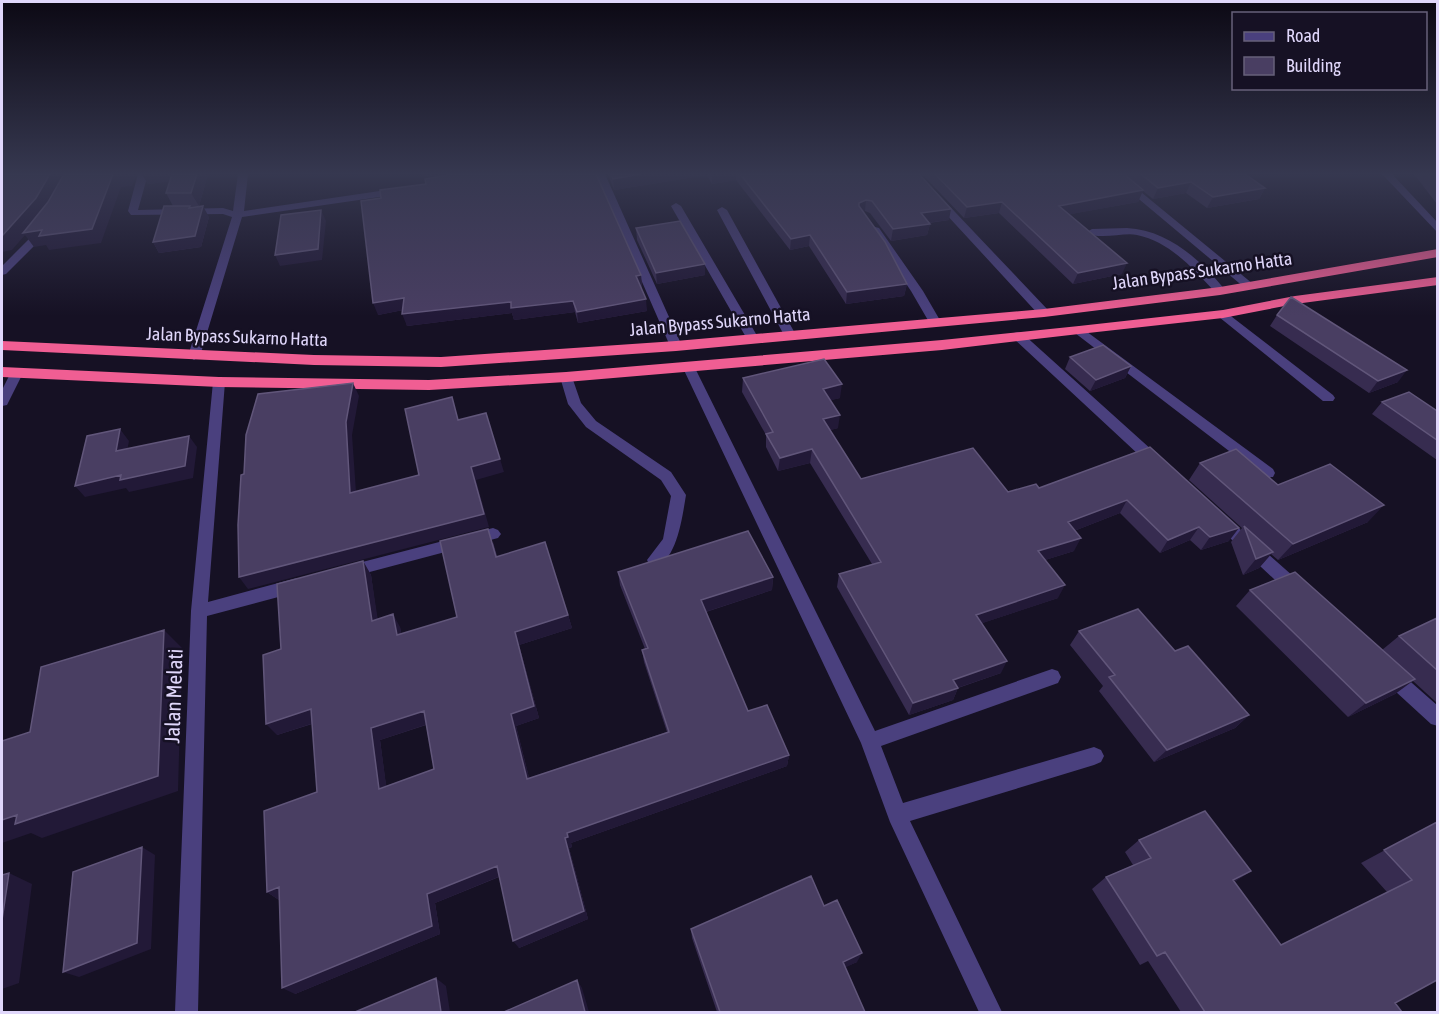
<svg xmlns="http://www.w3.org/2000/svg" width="1439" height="1014" viewBox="0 0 1439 1014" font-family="'Asap Condensed',sans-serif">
  <rect width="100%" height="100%" fill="#161124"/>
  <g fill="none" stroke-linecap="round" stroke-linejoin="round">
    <!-- minor -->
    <path fill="#4a407e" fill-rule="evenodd" d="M138,174H148L138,210L223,208L233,211L238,174H248L244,211L400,188L405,191L400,194L242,217L200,356L194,360L188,356L232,217L223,214L131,215L128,211Z
      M595,174H605L682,346L680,349H672L670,346Z
      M909,174H919L1048,310V316H1040Z
      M1109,174H1119L1253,284V288H1245Z
      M1382,174H1392L1438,223V233Z
      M676,203L681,206L759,339L757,342H749L747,339L671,206Z
      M722,207L727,210L797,337L795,340H787L785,337L717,210Z
      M42,225L47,228L37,243L6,274L2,275V266L29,239L38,226Z
      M875,227L879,228L923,291L941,322L939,325H931L929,322L911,291L870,230Z
      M1127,228C1168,230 1201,260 1226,291L1224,293H1216C1194,270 1171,242 1137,235C1123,232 1098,241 1087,232L1092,229Z
      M1223,310L1333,395L1335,398L1333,401H1323L1219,317L1217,314Z
      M1079,326L1273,469L1275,473L1273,477H1263L1075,333L1073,330Z
      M1018,332L1022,333L1163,460L1165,464L1163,468H1153L1014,339V333Z
      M688,362L694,366L875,731L1052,669L1058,671L1061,677L1058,683L881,746L903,803L1094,747L1101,750L1104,756L1101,762L1094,765L910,821L1002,1012H979L890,822L861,743L682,366Z
      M17,369L23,373L7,405L2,406V390L12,370Z
      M566,373L572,377L581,403L596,421L671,472L686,495C683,512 676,573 649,564L647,560L663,539L671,496L661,480L586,427L568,404L560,377Z
      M219,378L225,382L208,602L297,578L303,580L305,585L303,590L297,592L207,616L198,1012H175L191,611L213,382Z
      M1220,514L1225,516L1302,584L1304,589L1302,594L1296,596L1290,594L1215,524L1212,520L1215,516Z
      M493,528L498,530L501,534L498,538L347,578L341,577L339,572L341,567L347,566Z
      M1389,666L1395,668L1438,706V726L1431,724L1383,680L1380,674L1383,668Z"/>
    <!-- highway -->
    <path fill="#f05e93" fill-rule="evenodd" d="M1438,249V257L1220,295L1044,317L676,351L441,367L314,365L2,350V341L314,355L441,357L676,341L1044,309L1220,287Z
      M1438,277V285L1295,304L1223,318L1079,334L942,350L566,382L429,390L219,387L2,377V367L219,377L429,380L566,372L942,340L1079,326L1223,310L1295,296Z"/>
  </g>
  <!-- wall -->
  <path fill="#372c50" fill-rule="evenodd" d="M142,174H208L199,206L190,207L209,217L201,247L159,253L153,242L173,206L166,193L170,181L148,184Z
    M424,174L641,275L642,287H641L647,311L578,323L575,312L514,320L512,313L407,326L403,310L378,315L381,198L426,184Z
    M608,174H919L949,220L929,223L930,224L927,235L891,241L870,213L865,211L863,212L907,284L904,296L846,304L809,246L790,250L736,180L712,184L707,175L614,190Z
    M922,174H1245L1265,188L1259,199L1207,208L1186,193L1153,199L1143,191L1138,202L1070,214L1122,274L1073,284L999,213L964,218Z
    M1414,174H1437V204Z
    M636,228L705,275L657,284L637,240Z
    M1277,315L1398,382L1369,393L1270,326Z
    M1070,357L1131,366L1125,378L1090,391L1065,369Z
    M743,378L840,398L830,400L838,428L830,430L861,479L1008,492L1039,488L1150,447L1229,541L1201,550L1190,540L1160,553L1120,513L1074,531V551L1045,560L1058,598L982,623L1001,673L958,688L953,700L909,715L837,587L839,574L872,564L810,463L778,471L766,447V435L742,392Z
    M1382,402L1437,411V460L1372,414Z
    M1200,463L1278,485L1368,522L1278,560L1271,554L1259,568L1243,575L1231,542L1242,528L1189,480Z
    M493,542L497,556L568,615L572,628L519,645L539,718L516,726L529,778L667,732L644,662L642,650L645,649L620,585L618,572L773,577L772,590L706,612L748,711L789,755L787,766L571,843L572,847L569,848L588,919L519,948L499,877L435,903L440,934L295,994L279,900L267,892L317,792L312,724L277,735L281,649L363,561L371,575L377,619L400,627L401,634L457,617ZM426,725L434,769L386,786L380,740Z
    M1250,590L1382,650L1399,636L1437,618V703L1413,681L1395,694L1348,717L1236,606Z
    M1079,631L1175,651L1249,715L1235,728L1154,762L1099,691L1103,686L1070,645Z
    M1437,822L1395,1003L1402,1012H1181L1148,961L1140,965L1092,889L1106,877L1133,865L1125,852L1139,840L1251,871L1234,882L1281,945L1387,892L1361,863Z
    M824,906L857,962L845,967L865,1012H717L692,938L691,929Z"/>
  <!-- shaded-wall -->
  <path fill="#221937" d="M50,174H66L42,230L113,174H137L132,186L121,187L101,243L49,250L46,245L34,247L25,235L12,250L2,252V236Z
    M142,174H179L182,180L148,184Z
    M197,174H208L199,206L191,193Z
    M424,174H470L426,181Z
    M641,174H707V175L614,190L613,179Z
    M712,174H736V180L712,184Z
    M1191,182L1186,193L1153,199L1158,188Z
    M1265,188L1259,199L1207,208L1213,197Z
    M1143,190L1138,202L1055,217L1059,206Z
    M866,200L865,211L858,214L859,203Z
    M1002,202L999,213L964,218L967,207Z
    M203,206L209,217L201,247L159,253L153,242Z
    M951,209L949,220L918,224L921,213Z
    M321,210L326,221L322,260L280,266L275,255Z
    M930,224L927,235L891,241L893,229Z
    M810,235L809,246L790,250L791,239Z
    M1127,263L1122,274L1073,284L1078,273Z
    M705,264V275L657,284L656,273Z
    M641,275L642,287L637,288L636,276Z
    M907,284L904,296L846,304L847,292Z
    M404,298L408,309L378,315L373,303Z
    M646,299L647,311L578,323L577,312Z
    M573,301L575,312L514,320L512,313L407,326L402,314L511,302Z
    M1131,366L1125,378L1090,391L1096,380Z
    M1407,370L1398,382L1369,393L1378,381Z
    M353,383L359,396L352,435L357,506L350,493L346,422Z
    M842,384L840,398L821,403L823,389Z
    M840,415L838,428L821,433L823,419Z
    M120,429L129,441L125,462L116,451Z
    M189,436L197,447L193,478L129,492L126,488L85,497L75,486Z
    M812,449L810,463L778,471L780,458Z
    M500,459L504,472L476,480L489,527L248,589L239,577L471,467Z
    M1127,500L1120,513L1061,536L1068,522Z
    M1384,505L1368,522L1278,560L1293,544Z
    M1199,527L1190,540L1160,553L1168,540Z
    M1239,528L1229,541L1201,550L1210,537Z
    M1081,538L1074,551L1032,564L1038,551Z
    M1273,552L1259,568L1243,575L1256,559Z
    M363,561L371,575L380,634L372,621Z
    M773,577L772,590L702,613L701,600Z
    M1065,585L1058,598L971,627L976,615Z
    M393,614L400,627L404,648L397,635Z
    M568,615L572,628L519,645L539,718L516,726L532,789L527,779L511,714L515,632Z
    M164,630L182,648L178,791L42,838L31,833L2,843V820L17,815Z
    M1007,661L1001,673L948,691L953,680Z
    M1415,679L1395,694L1348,717L1366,703Z
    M958,688L953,700L909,715L913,703Z
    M311,709L320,721L277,735L266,724Z
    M424,711L431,723L380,740L388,799L379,789L371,728Z
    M1249,715L1235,728L1154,762L1167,750Z
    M789,755L787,766L571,843L572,847L569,848L588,919L519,948L513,941L567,833Z
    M142,847L155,855L151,949L79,977L63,972Z
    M497,866L503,875L435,903L440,934L295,994L282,988L427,894Z
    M1251,871L1233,883V880Z
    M9,873L32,884L19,983L2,989V920Z
    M279,887V900L267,892Z
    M862,953L857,962L838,971L843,962Z
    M436,978L446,986L450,1012H441Z
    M577,980L582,988L589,1012H585Z"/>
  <!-- building -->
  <path fill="#493e62" stroke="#61567a" stroke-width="1.5" fill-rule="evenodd" d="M2,174H50L36,198L2,236Z
    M64,174H113L92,229L39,236L42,230L23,233L48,202Z
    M172,174H197L191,193H166Z
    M453,174H596L641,275L636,276L646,299L577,312L573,301L511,308V302L402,314L404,298L373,303L361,201L381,198L380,190L426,184L425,179Z
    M611,174H641L613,179Z
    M740,174H919L951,209L921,213L930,224L893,229L872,201L866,200L859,203V206L885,242L907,284L847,292L810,235L791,239Z
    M935,174H1124L1143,190L1059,206L1127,263L1078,273L1002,202L967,207Z
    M1141,174H1245L1265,188L1213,197L1191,182L1158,188Z
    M164,206H190L189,208L203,206L195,236L153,242Z
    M321,210L318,249L275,255L281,215Z
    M680,221L705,264L656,273L636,228Z
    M1291,297L1407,370L1378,381L1277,315Z
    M1103,345L1131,366L1096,380L1070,357Z
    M824,359L842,384L823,389L840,415L823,419L861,479L973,448L1008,492L1036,484L1039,488L1150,447L1239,528L1210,537L1199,527L1168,540L1127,500L1068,522L1081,538L1038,551L1065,585L976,615L1007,661L953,680L958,688L913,703L839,574L881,562L812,449L780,458L766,434L773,432L743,378Z
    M353,383L346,422L350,493L419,475L405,409L452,397L458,420L486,413L500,459L471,467L484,514L239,577L238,525L241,475L244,474L246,435L258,394Z
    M1409,392L1437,411V440L1382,402Z
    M120,429L116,451L189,436L185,466L120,480L121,475L75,486L87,436Z
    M1236,449L1278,485L1330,464L1384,505L1293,544L1200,463Z
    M1244,526L1273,552L1256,559Z
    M488,529L496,557L545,542L568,615L515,632L534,706L511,714L527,779L669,732L642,650L648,648L618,572L748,531L773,577L701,600L748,711L767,705L789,755L567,833L568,837L565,838L584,911L513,941L497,866L427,894L432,926L282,988L279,887L267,892L264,811L317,792L311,709L266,724L263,655L281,649L277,584L363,561L372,621L393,614L397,635L457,617L440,541ZM424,711L434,769L379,789L371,728Z
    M1295,572L1415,679L1366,703L1250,590Z
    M1138,609L1175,651L1188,646L1249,715L1167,750L1109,677L1115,675L1079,631Z
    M1437,618V670L1399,636Z
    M164,630L158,776L15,824L17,815L2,820V741L30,732L41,667Z
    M1205,811L1251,871L1233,880L1281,945L1412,880L1384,850L1437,822V980L1395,1003L1402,1012H1205L1165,952L1157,956L1106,877L1151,858L1139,840Z
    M142,847L137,943L63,972L73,872Z
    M9,873L2,920V875Z
    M811,876L824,906L837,900L862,953L843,962L865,1012H720L691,929Z
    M436,978L441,1012H355Z
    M577,980L585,1012H504Z"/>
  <!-- sky -->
  <linearGradient id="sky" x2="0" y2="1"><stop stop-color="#0c0914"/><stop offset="0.55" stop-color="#363850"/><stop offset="1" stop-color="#363850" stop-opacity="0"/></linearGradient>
  <rect width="1439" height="316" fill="url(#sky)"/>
  <g text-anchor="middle" stroke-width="5" stroke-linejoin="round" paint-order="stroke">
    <!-- street labels -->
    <g font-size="18" fill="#e0d7fb" stroke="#161124">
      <text transform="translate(1202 271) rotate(-8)" y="6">Jalan Bypass Sukarno Hatta</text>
      <text transform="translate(720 322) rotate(-5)" y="6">Jalan Bypass Sukarno Hatta</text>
      <text transform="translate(237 337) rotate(2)" y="6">Jalan Bypass Sukarno Hatta</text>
    </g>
    <!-- near-street labels -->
    <g font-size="21" fill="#e0d7fb" stroke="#161124">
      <text transform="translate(174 696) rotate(-88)" y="7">Jalan Melati</text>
    </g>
  </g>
  <!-- border -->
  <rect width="1439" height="1014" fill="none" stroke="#e0d7fb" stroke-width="6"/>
  <!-- legend -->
  <rect x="1232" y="12" width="195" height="78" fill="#161124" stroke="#67607a" stroke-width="1.5"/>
  <rect x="1244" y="32" width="30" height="9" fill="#4a407e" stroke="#67607a" stroke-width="1.5"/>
  <text x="1286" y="42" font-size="18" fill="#e0d7fb">Road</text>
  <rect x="1244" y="57" width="30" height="18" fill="#493e62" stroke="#67607a" stroke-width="1.5"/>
  <text x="1286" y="72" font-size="18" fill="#e0d7fb">Building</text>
</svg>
